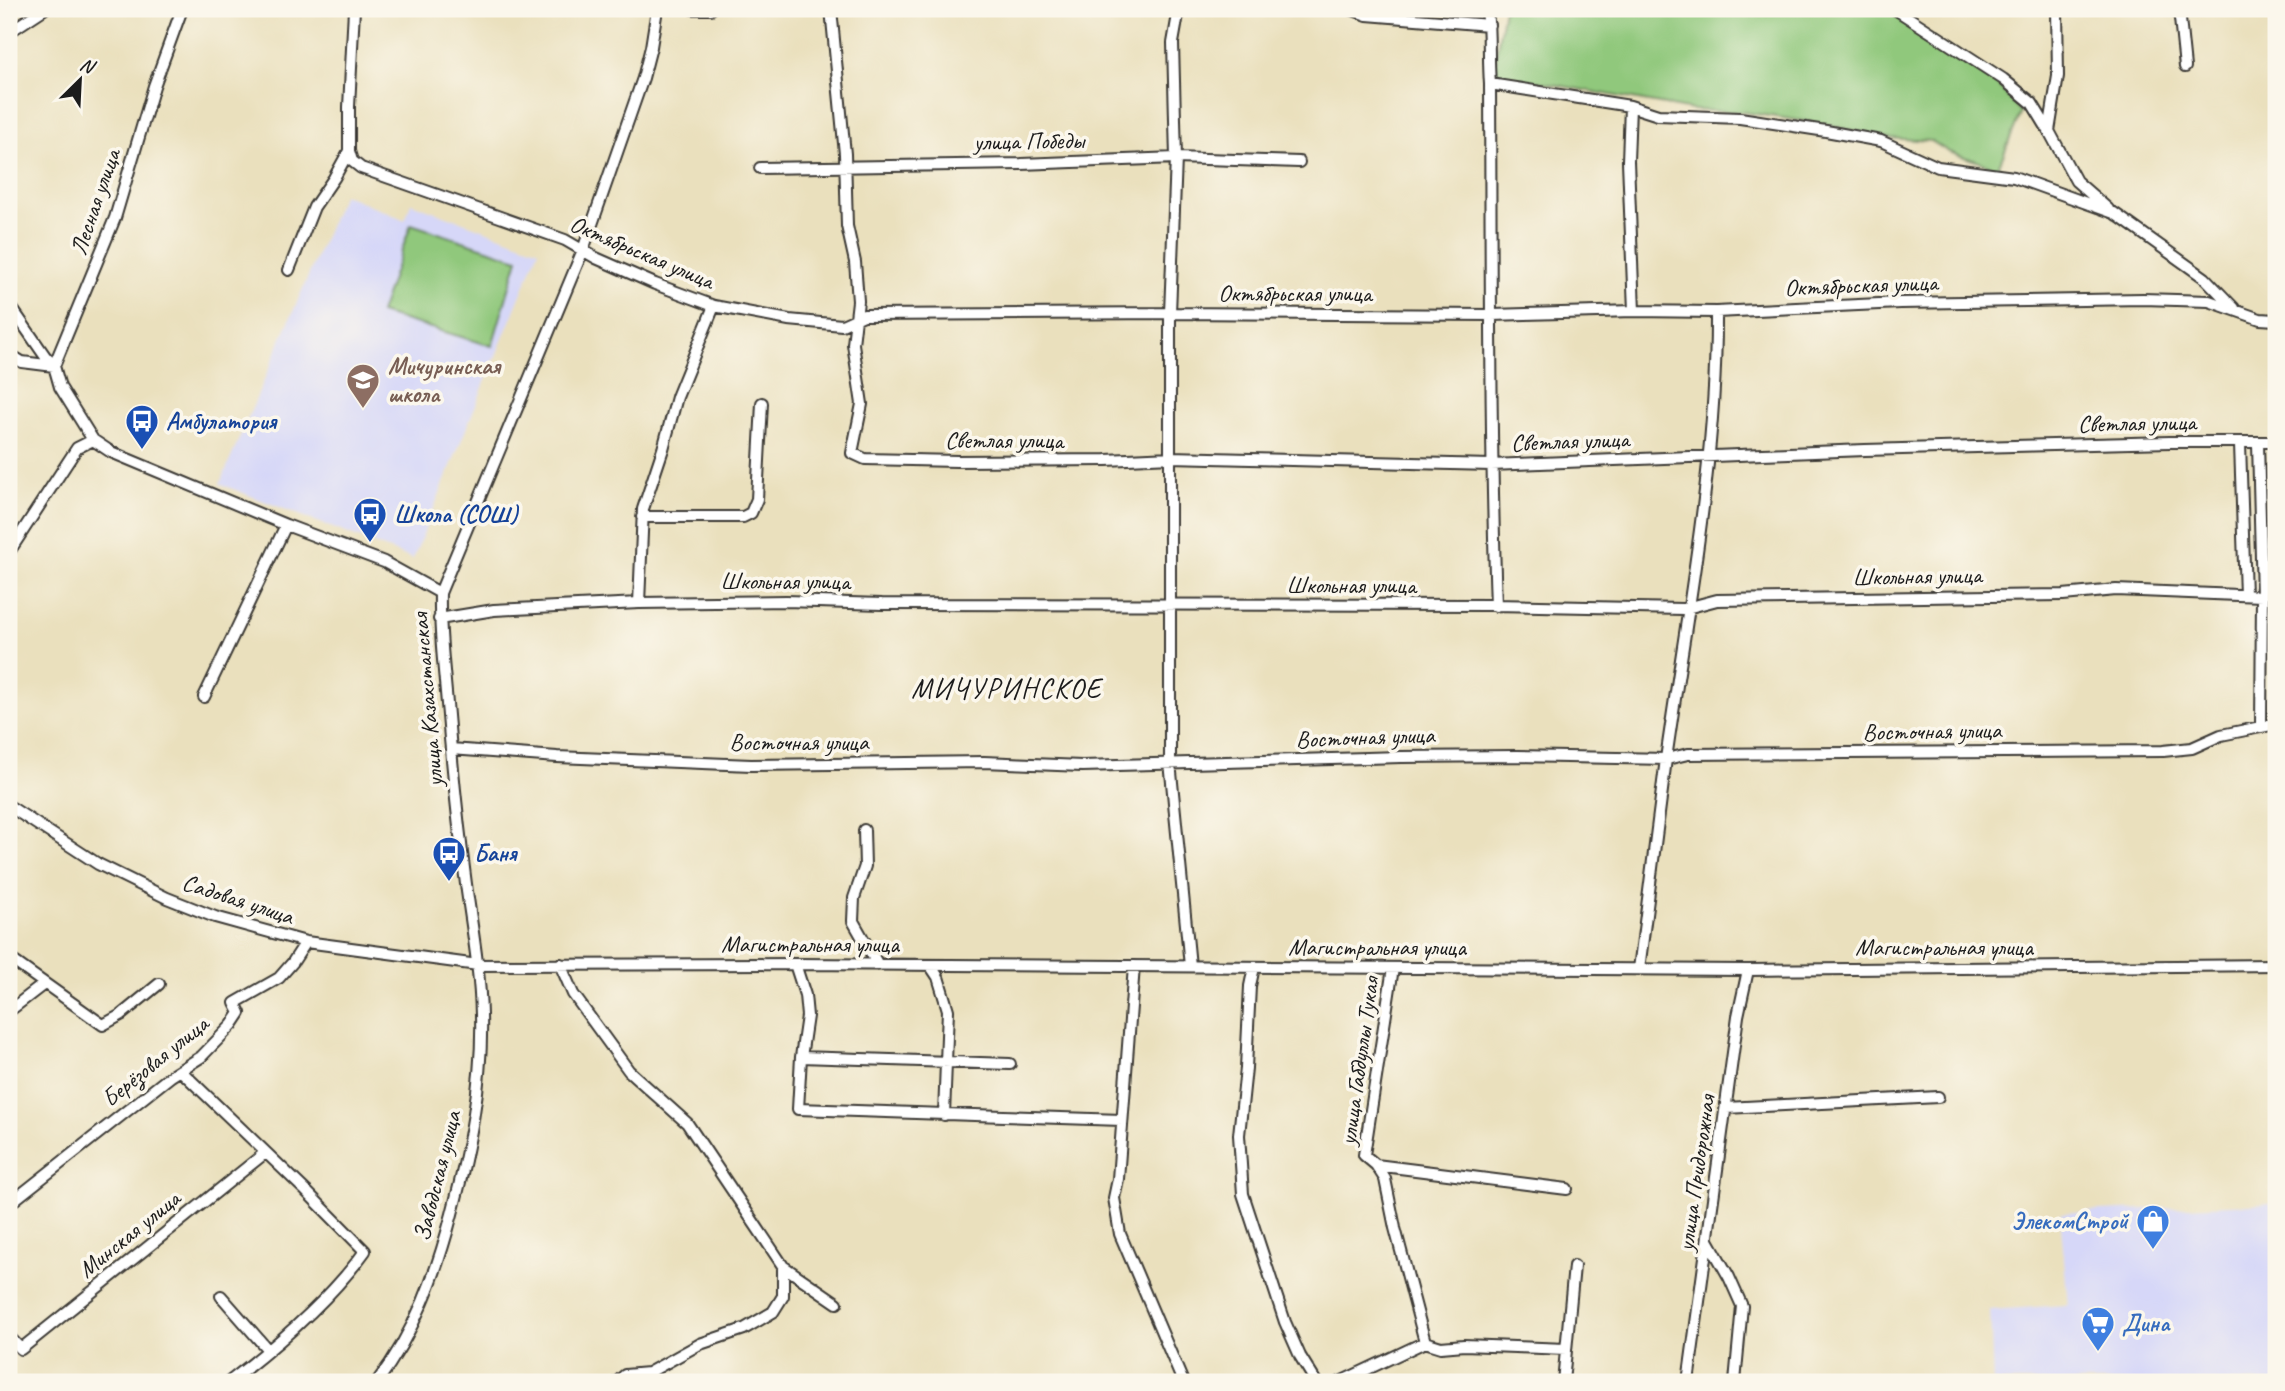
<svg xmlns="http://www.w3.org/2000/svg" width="2285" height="1391" viewBox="0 0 2285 1391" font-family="Caveat,sans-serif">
  <rect width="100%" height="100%" fill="#fbf7ec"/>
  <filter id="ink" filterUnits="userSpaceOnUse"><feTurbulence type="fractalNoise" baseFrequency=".0143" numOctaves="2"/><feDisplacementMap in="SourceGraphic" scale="14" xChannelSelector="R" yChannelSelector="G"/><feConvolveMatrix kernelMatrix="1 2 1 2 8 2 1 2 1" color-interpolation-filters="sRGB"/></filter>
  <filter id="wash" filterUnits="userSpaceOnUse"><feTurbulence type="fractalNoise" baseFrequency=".00686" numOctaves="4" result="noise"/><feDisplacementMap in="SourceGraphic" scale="28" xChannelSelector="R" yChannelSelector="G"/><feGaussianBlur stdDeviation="1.57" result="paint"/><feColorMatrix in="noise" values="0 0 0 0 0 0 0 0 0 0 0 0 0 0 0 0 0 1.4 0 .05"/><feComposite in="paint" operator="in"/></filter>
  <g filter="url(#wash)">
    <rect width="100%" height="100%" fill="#eae0bd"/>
    <!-- built -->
    <path fill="#d6d7f8" d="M343,194L405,220L411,203L539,250L413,559L220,484Z
      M2273,1203L2276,1253V1382H1993L1990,1310L2068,1305L2060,1213Z"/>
    <!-- green -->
    <path fill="#90c87b" stroke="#56724c" stroke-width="2" d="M1504,9H1885L1997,84L2021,112L1998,168L1949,152L1931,141L1888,138L1817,123L1742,112L1692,110L1535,81L1495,76L1497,49Z
      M411,224L518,259L492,346L380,313Z"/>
  </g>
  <g filter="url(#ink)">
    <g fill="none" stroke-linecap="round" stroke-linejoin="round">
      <defs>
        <path id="minor" d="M693,9H711
          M831,9L845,154L847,226L855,262L858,301L853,344L862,404L852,453L865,459L957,461L1106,460L1171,457L1491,465L1865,450L2170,442H2276
          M1179,9L1173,43L1176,158L1170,313V762L1190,966
          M1350,9L1367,15L1489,25
          M1487,9C1490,34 1488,59 1490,84C1491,258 1490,432 1496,606
          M1895,9L2003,79L2032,103L2049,131L2076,181L2108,209
          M2179,9L2185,67
          M9,32L44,9
          M1490,84L1630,106L1658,115L1740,118L1826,131L1881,141L1938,167L2014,177L2114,213L2205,278L2234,308
          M1630,106L1628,161L1634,311
          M2049,131L2058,76L2057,9
          M349,151L352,161L361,168L565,240L596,258L655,284L714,306L789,320L842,325L864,315L1170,313L1492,315L1634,311L1716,312L1900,303L2143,299L2209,301L2260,319L2276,320
          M760,168L1021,164L1176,158L1299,162
          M289,270L314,207L334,178L349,151V107L354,9
          M9,304L45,356L54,366L60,387L93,440L111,452L286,525L384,562L440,593
          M9,354L22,362L54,366L115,218L154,86L182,9
          M2258,443L2262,596L2261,726
          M2240,444L2245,595
          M642,517H743L751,513L757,499L762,403
          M9,552L77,448L93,440
          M639,603L643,509L663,449L677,397L714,306
          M439,619L494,610L639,603L786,601L882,604L1493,605L1683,609L1717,600L2063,595L2116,590L2262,596
          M204,697L286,525
          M451,749L557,757L751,765L984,762L1082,766L1401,757L1517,756L1667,759L1688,754L2163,751L2192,748L2221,735L2276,724
          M9,806L98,864L167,898L215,917L306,942L478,965L795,964L1748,970L2276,965
          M864,830L865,866L854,898L853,921L878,965
          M9,958L103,1025L121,1015L159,984
          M560,964L573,994L629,1071L687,1123L783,1266L837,1303
          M795,964L805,995L807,1016L801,1057L798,1109L1122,1120
          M930,965L938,977L948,1010L944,1115
          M1134,966L1118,1179L1114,1198L1120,1234L1183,1382
          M1254,967L1250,986L1246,1068L1239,1135L1243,1194L1285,1322L1300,1356L1316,1382
          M1393,968L1364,1155L1376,1165L1385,1179L1395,1228L1425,1342L1441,1347L1464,1345L1566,1349
          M1639,969C1648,899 1657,829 1666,759C1687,611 1717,462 1716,312
          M9,1011L44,984
          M801,1057L1010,1064
          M180,1070L306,1191L365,1251C330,1300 276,1346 229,1382
          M1726,1108L1938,1097
          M1376,1165L1567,1189
          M9,1204L171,1076L201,1057L232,1025L240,1013L235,1003L279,978L293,962L306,942
          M1708,1240L1729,1277L1742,1306L1735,1382
          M221,1296L268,1350
          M9,1337L21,1349L265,1153
          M377,1382C415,1332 436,1275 452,1214C469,1149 483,1083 481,1015C480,971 472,928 466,884C458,824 452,764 447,704C444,667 439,631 440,593L583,250L643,78L651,47L657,9
          M617,1382L625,1375L648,1373L700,1344L744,1329L773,1312L783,1296V1266
          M1340,1382L1425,1342
          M1563,1382L1574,1266
          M1688,1382L1738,1016L1748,970"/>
      </defs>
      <!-- minor casing -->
      <use href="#minor" stroke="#3b3934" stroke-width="14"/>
      <!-- minor -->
      <use href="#minor" stroke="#fff" stroke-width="10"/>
    </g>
  </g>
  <!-- icons -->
  <defs>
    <symbol id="school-pin" viewBox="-11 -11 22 30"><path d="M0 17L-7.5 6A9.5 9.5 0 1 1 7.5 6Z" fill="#8d6e63" stroke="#fbf7ec"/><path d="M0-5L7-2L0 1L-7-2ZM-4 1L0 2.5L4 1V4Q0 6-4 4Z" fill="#fff"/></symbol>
    <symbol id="bus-pin" viewBox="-11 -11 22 30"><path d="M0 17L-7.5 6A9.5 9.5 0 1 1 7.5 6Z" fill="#1a4fb4" stroke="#fbf7ec"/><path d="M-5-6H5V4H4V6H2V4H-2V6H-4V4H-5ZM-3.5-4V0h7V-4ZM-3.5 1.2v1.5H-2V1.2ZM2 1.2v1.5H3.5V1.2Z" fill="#fff"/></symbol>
    <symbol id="shop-pin" viewBox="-11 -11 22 30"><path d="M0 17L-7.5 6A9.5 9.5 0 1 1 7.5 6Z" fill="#3f7fe0" stroke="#fbf7ec"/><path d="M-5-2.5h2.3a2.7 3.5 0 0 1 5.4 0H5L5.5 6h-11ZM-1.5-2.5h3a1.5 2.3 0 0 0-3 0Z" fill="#fff"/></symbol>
    <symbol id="supermarket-pin" viewBox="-11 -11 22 30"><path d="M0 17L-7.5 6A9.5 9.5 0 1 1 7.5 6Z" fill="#3f7fe0" stroke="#fbf7ec"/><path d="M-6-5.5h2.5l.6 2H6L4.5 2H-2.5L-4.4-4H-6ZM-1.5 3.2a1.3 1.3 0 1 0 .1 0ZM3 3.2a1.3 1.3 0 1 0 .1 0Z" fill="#fff"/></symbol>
  </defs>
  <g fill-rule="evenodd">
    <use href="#school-pin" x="344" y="361" width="38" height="52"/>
    <use href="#bus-pin" x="123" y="402" width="38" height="52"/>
    <use href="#bus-pin" x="351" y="495" width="38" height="52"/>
    <use href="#bus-pin" x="430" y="834" width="38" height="52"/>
    <use href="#shop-pin" x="2134" y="1202" width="38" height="52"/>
    <use href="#supermarket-pin" x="2079" y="1304" width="38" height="52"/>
  </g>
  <g text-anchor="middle" stroke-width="7" stroke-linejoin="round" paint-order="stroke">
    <!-- street labels -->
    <g font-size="24" fill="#1c1c1c" stroke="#fbf7ec">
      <text transform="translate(1029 141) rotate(-1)" y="8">улица Победы</text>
      <text transform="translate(95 202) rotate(-71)" y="8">Лесная улица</text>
      <text transform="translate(642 252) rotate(23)" y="8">Октябрьская улица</text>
      <text transform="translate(1861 285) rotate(-2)" y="8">Октябрьская улица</text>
      <text x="1295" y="301">Октябрьская улица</text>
      <text transform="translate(2137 423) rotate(-1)" y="8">Светлая улица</text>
      <text x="1004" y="448">Светлая улица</text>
      <text transform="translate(1570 441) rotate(-2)" y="8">Светлая улица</text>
      <text transform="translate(1917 576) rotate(-1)" y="8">Школьная улица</text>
      <text x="785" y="589">Школьная улица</text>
      <text x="1351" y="593">Школьная улица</text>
      <text transform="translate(427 700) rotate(-95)" y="8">улица Казахстанская</text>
      <text transform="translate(1932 731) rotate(-1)" y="8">Восточная улица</text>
      <text transform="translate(1365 737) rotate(-2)" y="8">Восточная улица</text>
      <text x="799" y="750">Восточная улица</text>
      <text transform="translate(238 899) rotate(18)" y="8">Садовая улица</text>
      <text x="810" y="952">Магистральная улица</text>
      <text x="1377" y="955">Магистральная улица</text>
      <text x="1944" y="955">Магистральная улица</text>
      <text transform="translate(155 1061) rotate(-39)" y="8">Берёзовая улица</text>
      <text transform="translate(1359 1061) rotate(-82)" y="8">улица Габдуллы Тукая</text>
      <text transform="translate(1696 1173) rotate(-82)" y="8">улица Придорожная</text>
      <text transform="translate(437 1176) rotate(-76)" y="8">Заводская улица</text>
      <text transform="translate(129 1234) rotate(-39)" y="8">Минская улица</text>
    </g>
    <!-- education labels -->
    <g font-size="24" font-weight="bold" fill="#785e54" stroke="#fbf7ec" text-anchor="start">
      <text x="388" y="374">Мичуринская<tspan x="388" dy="28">школа</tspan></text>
    </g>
    <!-- transit labels -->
    <g font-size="24" font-weight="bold" fill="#164399" stroke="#fbf7ec" text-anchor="start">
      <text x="166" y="429">Амбулатория</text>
      <text x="394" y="522">Школа (СОШ)</text>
      <text x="474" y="861">Баня</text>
    </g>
    <!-- shop labels -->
    <g font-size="24" font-weight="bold" fill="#366cbe" stroke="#fbf7ec" text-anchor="end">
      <text x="2128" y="1229">ЭлекомСтрой</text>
      <text x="2122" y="1331" text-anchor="start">Дина</text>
    </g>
    <!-- quarter labels -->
    <g font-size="28" letter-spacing="2" fill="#1c1c1c" stroke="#fbf7ec">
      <text x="1007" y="698">МИЧУРИНСКОЕ</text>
    </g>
  </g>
  <!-- margin -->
  <rect width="2285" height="1391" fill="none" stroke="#fbf7ec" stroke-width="35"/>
  <!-- north arrow -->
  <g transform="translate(80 80) rotate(24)" stroke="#fbf7ec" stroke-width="5" paint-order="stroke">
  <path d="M0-5L12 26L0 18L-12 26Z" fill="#1c1c1c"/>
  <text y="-10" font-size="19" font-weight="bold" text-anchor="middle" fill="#1c1c1c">N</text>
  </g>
</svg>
